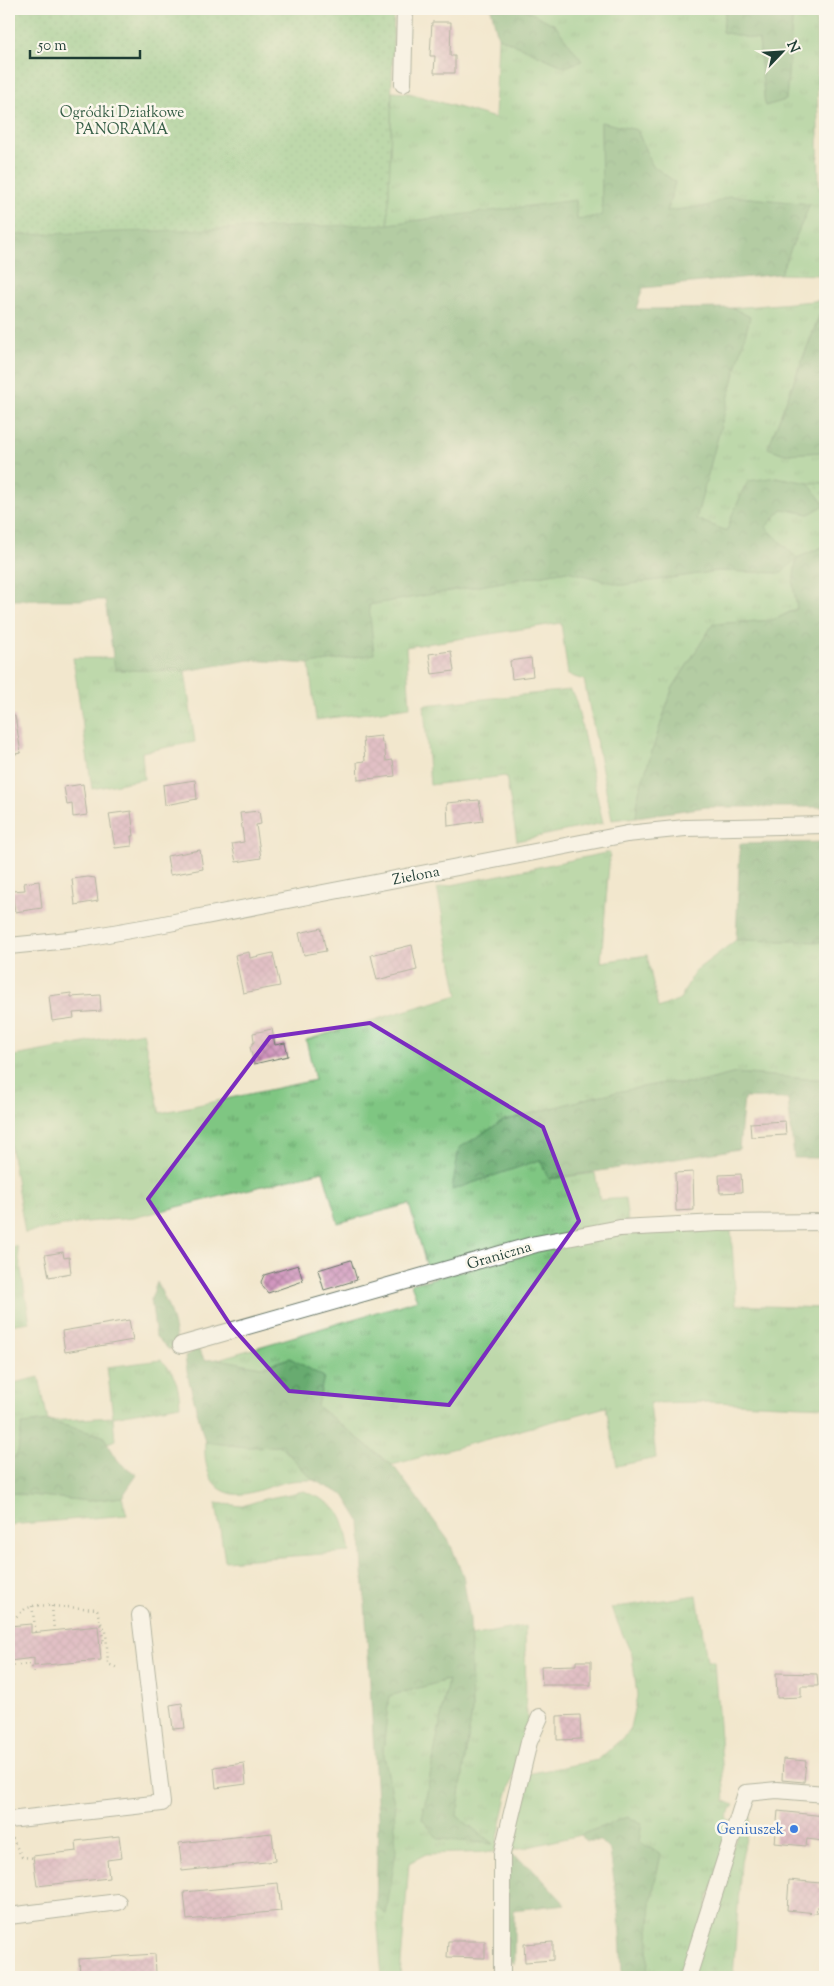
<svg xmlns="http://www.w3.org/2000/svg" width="834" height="1986" viewBox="0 0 834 1986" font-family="'Sorts Mill Goudy',serif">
  <defs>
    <pattern id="grass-tufts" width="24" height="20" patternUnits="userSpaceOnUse" patternTransform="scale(1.25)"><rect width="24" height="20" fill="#7fc682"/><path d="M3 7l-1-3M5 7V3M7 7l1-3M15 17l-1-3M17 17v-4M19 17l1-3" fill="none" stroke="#67a26b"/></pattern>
    <pattern id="forest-crowns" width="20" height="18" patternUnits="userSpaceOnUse" patternTransform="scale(1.25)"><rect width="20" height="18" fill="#67ab70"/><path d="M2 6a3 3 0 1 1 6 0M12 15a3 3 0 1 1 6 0" fill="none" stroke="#548c5d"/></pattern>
    <pattern id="garden-dots" width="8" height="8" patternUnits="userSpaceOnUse" patternTransform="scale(1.25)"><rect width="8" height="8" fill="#7fc682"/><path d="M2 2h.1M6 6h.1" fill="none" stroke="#67a26b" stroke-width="1.8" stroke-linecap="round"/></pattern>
    <pattern id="building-cross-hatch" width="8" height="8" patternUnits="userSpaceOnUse" patternTransform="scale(1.25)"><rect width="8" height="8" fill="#ce90bb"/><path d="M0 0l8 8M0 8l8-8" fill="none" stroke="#a77799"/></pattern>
  </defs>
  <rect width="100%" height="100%" fill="#fbf7ec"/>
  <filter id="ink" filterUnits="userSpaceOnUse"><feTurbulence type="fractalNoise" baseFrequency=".02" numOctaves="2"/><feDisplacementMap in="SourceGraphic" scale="10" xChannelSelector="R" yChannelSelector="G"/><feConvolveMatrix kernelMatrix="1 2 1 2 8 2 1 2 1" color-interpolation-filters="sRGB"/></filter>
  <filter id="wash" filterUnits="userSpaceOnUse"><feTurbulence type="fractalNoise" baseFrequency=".0096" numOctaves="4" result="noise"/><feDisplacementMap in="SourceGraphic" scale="20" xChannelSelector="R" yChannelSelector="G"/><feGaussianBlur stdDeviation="1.12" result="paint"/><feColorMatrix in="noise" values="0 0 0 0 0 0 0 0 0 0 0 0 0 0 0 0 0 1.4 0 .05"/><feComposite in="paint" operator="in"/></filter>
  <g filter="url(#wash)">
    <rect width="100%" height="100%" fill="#f2e7cd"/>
    <!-- grass -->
    <path fill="url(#grass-tufts)" stroke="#4f825b" d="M524,9H726L722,32L759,40L765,106L786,100L793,9H816L819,189L825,188V275L780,274L810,204L730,196L707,206L667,211L675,182L652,165L637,130L601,122L602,215L577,220L576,201L388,224L392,92L409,93L495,118L498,37L565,67L555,25Z
      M825,300L768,448L785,454L825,452V483H808L776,477L744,487L727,531L696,519L750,317L733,308Z
      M825,505V546L797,558L793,584L797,608L774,620L713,624L672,689L639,792L636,817L612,820L584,680L568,675L561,623L406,647L410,707L316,720L309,664L374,654L368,605L567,571L623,585L718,571L782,573L797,558L766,527L782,509L809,514Z
      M73,658H114L116,670L185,671L195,742L142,752L144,779L92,789Z
      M570,690L575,696L603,823L517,841L506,776L430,785L424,705Z
      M610,852L601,962L647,955L658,1008L680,999L695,971L736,940L825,942V1079H808L736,1073L697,1083H663L597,1096L503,1121L541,1159L549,1179L595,1173L600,1200L625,1198L628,1222L428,1271L409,1204L338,1223L323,1171L133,1218L86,1222L25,1233L9,1137V1057L143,1032L160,1113L315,1080L306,1040L458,995L437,888Z
      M731,1228L736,1305L825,1308V1407L713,1402L650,1403L656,1458L617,1466L606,1407L392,1465L317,1406L290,1358L261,1367L218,1359L417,1300L411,1284L561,1245L630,1233Z
      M17,1246L30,1322L9,1325V1247Z
      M161,1360C175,1372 179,1386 180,1405L113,1417L115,1440L108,1443L103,1436L48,1421L23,1424L18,1452L9,1463V1375L10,1384L39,1377L48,1421L113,1417L107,1367Z
      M205,1442L247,1447L281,1446L313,1480C304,1480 294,1480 286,1482C271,1485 247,1497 233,1494C207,1489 204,1462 205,1442Z
      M9,1487L11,1493L89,1501L122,1497L127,1515L9,1525Z
      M304,1491C343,1507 343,1513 350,1552L225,1561L216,1503L242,1506L264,1499Z
      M697,1595L707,1661H714L725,1801L734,1805L726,1817L732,1824L684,1977H647L651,1901L661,1854L639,1842L628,1817L580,1835L507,1852L522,1775L598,1760L629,1732L637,1696L632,1655L611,1608Z
      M525,1626L526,1712L530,1725L507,1796L495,1852L426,1854L409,1863L400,1977H382L376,1904L386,1914L394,1803L383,1750L389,1696L448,1680L422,1819L492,1843L457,1816L472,1711L470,1636Z
      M743,1817L750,1818L741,1863L733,1977H690Z"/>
    <!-- forest -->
    <path fill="url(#forest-crowns)" stroke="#437452" d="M491,9H524L555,25L582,61L565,67L498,37Z
      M726,9H793L786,100L765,106L759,40L722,32Z
      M601,122L637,130L652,165L675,182L667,211L707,206L730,196L810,204L780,274L643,288L636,309L733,308L750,317L696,519L727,531L731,517L748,481L776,477L808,483L825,505L809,514L782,509L766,527L797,558L825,546V807H706L636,817L639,792L672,689L713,624L773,620L797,609L793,584L796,559L782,573L718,571L623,585L567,571L369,605L374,654L309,664L250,660L185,671L115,670L105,600H9V235L388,224L576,200L577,220L602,215Z
      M825,302V452L785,454L768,448Z
      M825,842V942L736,940L740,844Z
      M736,1073L808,1079H825V1158H794L788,1099L744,1098L739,1149L549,1179L540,1160L452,1190L459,1148L503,1121L597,1096L663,1083H697Z
      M157,1282C167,1302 174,1320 177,1343L169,1350L156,1337L151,1299Z
      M197,1347L205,1360L218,1359L261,1367L290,1358L324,1377L317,1406L395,1468L449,1541L463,1575L470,1619L472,1711L457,1816L493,1844L438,1839L422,1819L448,1680L389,1696L383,1750L394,1803L396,1851L386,1915L376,1904L378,1817L360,1521L344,1495L313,1480L281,1446L247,1447L205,1442L188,1377L185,1357Z
      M48,1421L103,1436L119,1462L137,1475L122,1497L89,1501L11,1493L9,1487V1463L18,1452L22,1424Z
      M628,1817L642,1823L639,1842L661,1854L651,1901L647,1977H625L622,1971L619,1916L610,1851L600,1841H587L580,1835Z
      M507,1852L533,1869L565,1904L514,1910V1964L506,1958Z"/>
    <!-- garden -->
    <path fill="url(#garden-dots)" stroke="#4f825b" d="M9,9H394L388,224L9,235Z
      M808,483H825V505Z"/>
    <g id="blocks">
      <!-- building -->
      <path fill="url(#building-cross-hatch)" d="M432,22H451L450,56H455V73H434L435,56H430Z
        M451,651L454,671L432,674L429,654Z
        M531,658L533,676L512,679L510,661Z
        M15,716L21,753L9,755V717Z
        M381,736L382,743H384L386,761L393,760L395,776L358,780L357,762L365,761L363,738Z
        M195,780L197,799L165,805L163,785Z
        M83,784L87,815L73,817L72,804L67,805L64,787Z
        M479,800L483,821L448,826L447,803Z
        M131,811L134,836H131L132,846L115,848L109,814Z
        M259,811L261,824L256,825L261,858L236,862L232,844L244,842L240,813Z
        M200,850L203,869L170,875L167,856Z
        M88,877L95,878L98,901L75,905L72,879Z
        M39,881L42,908L15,912L12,891L25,890L24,883Z
        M321,928L326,951L304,955L299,933Z
        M412,945L417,970L377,980L371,955Z
        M249,952L250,958L273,953L280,986L243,993L235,955Z
        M71,993V997L100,995L101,1011L73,1013L74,1018L52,1021L49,996Z
        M272,1029L275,1045L285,1043L288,1056L254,1064L250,1047L254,1042L253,1033Z
        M785,1121L786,1135L751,1137L750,1123Z
        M693,1172L694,1210L676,1211L675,1173Z
        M741,1174L742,1192L720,1193L719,1175Z
        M63,1252L64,1258L69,1257L71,1273L49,1277L45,1255Z
        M351,1260L357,1280L324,1290L318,1270Z
        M298,1265L303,1281L268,1293L263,1287L261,1282L264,1275Z
        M129,1320L133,1340L65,1352L62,1331Z
        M31,1624V1633L98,1626L101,1660L34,1666V1658L9,1661V1626Z
        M576,1661H591V1685H542L541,1666L576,1665Z
        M776,1673L817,1674L818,1686H801V1697L777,1698Z
        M182,1703L185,1728L173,1729L170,1705Z
        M580,1715L581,1739L557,1740V1716Z
        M783,1759L806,1761L804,1782L782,1780Z
        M244,1763L246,1784L216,1788L214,1767Z
        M778,1811L825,1816L823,1841L807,1839L806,1846L775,1843Z
        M272,1833L275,1861L182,1871L179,1843Z
        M119,1836L122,1858L107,1860L109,1878L37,1886L33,1856L77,1851L76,1841Z
        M789,1880L820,1883L819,1888H825V1907H817L816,1913L787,1910Z
        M278,1883L281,1911L187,1920L184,1892Z
        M448,1941H485V1958L447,1957Z
        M553,1942V1960L525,1962L524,1944Z
        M155,1954L156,1973L80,1977L79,1959Z"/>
    </g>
  </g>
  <g filter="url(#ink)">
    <use href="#blocks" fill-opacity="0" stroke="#69786a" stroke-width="1"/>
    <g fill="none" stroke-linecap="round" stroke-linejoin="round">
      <defs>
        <path id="minor" d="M403,84L405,9
          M9,946L79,939L159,925L627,834L685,828L825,825
          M181,1345L536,1244L620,1228L718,1223L825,1222
          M9,1820L162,1803L140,1615
          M9,1916L118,1902
          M502,1977V1854L529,1742L540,1717
          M688,1977L746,1793L777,1790L825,1794"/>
      </defs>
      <!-- minor casing -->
      <use href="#minor" stroke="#69786a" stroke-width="18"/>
      <!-- path -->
      <path stroke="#69786a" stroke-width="2.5" stroke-dasharray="1 4" stroke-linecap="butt" d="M32,1606L36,1633
        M52,1606L54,1631
        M9,1623L25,1609L36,1605L97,1609L104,1643H102
        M101,1623L106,1631L108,1664L118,1668
        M9,1666L31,1664L35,1676
        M10,1834L22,1857L34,1858"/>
      <!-- minor -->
      <use href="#minor" stroke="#fff" stroke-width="16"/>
    </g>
  </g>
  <!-- marked area -->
  <path d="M0 0H834V1986H0ZM370,1023L543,1127L579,1221L449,1405L289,1391L231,1326L148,1199L270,1037Z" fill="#f2e7cd" fill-opacity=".55" fill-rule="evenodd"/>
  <path fill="none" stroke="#7b2cbf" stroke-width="4" stroke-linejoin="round" d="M370,1023L543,1127L579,1221L449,1405L289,1391L231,1326L148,1199L270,1037Z"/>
  <!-- markers -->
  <circle fill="#3f7fe0" stroke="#fbf7ec" stroke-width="2" cx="794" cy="1829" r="5"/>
  <g text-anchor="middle" stroke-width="5" stroke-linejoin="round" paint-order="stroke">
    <!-- park labels -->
    <g font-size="15" fill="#375f48" stroke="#fbf7ec">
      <text x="122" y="117">Ogródki Działkowe<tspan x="122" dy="17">PANORAMA</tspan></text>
    </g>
    <!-- street labels -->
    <g font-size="15" fill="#1f3d34" stroke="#fbf7ec">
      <text transform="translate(416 875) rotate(-11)" y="5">Zielona</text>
      <text transform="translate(499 1255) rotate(-16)" y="5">Graniczna</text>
    </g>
    <!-- shop labels -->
    <g font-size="15" fill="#366cbe" stroke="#fbf7ec" text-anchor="end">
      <text x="784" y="1834">Geniuszek</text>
    </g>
  </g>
  <!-- margin -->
  <rect width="834" height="1986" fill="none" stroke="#fbf7ec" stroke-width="30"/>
  <!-- north arrow -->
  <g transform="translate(782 52) rotate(65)" stroke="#fbf7ec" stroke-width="4" paint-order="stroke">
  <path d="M0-4L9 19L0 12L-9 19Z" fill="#1f3d34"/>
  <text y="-8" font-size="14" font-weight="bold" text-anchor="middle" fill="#1f3d34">N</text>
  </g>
  <!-- scale -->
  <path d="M30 50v8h110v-8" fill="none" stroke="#1f3d34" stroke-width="2.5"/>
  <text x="38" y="50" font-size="15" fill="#1f3d34" stroke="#fbf7ec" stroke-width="4" paint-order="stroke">50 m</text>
</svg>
